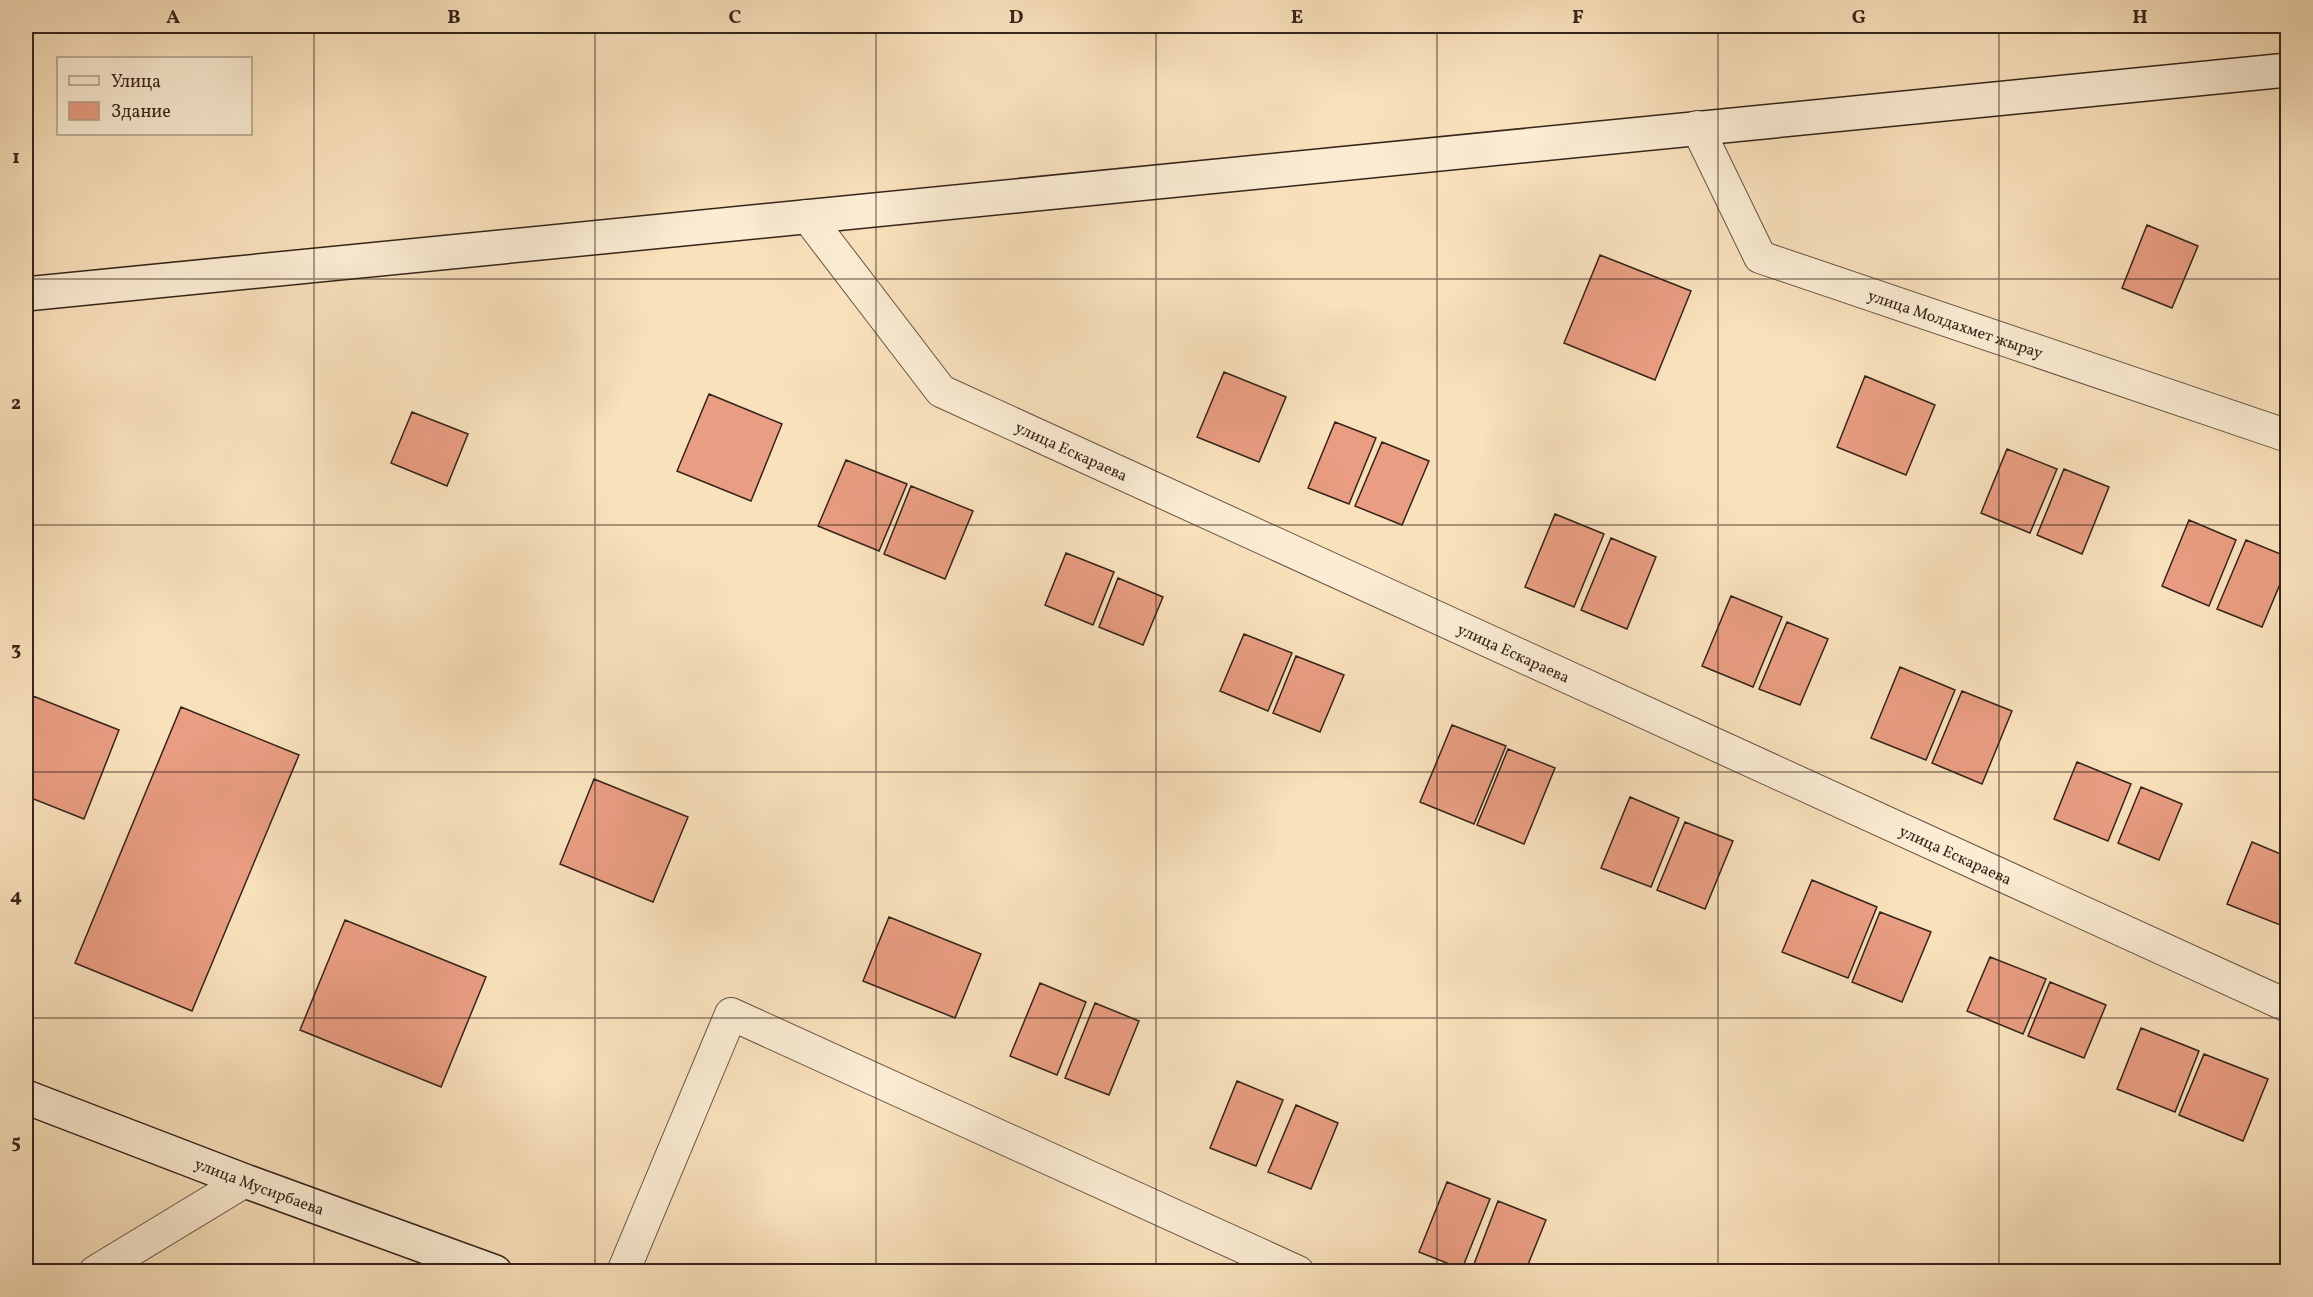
<svg xmlns="http://www.w3.org/2000/svg" width="2313" height="1297" viewBox="0 0 2313 1297" font-family="Vollkorn,serif">
  <rect width="100%" height="100%" fill="#f9e1bc"/>
  <filter id="stains"><feTurbulence type="fractalNoise" baseFrequency=".00333" numOctaves="4"/><feColorMatrix values="0 0 0 0 .2 0 0 0 0 .09 0 0 0 0 .02 0 0 0 .5 -.17"/></filter>
  <radialGradient id="worn" r=".72"><stop offset=".6" stop-color="#630" stop-opacity="0"/><stop offset="1" stop-color="#630" stop-opacity=".3"/></radialGradient>
  <!-- building -->
  <path fill="#e99d82" stroke="#36241b" stroke-width="1.5" d="M2147,225L2198,246L2172,308L2122,288Z
    M1600,255L1691,291L1655,380L1564,343Z
    M1224,372L1286,397L1259,462L1197,437Z
    M1865,376L1935,405L1906,475L1837,447Z
    M709,394L782,424L751,501L677,471Z
    M412,412L468,434L447,486L391,463Z
    M1335,422L1376,438L1349,504L1308,488Z
    M1382,442L1429,461L1402,525L1355,506Z
    M2007,449L2057,469L2030,533L1981,513Z
    M846,460L907,484L879,551L818,526Z
    M2064,469L2109,487L2082,554L2037,535Z
    M911,486L973,511L945,579L884,554Z
    M1555,514L1604,534L1574,607L1525,587Z
    M2189,520L2236,540L2209,606L2162,586Z
    M1611,538L1656,557L1627,629L1581,610Z
    M2246,540L2288,557V565L2262,627L2217,609Z
    M1066,553L1114,572L1093,625L1045,605Z
    M1118,578L1163,597L1143,645L1099,627Z
    M1731,596L1782,617L1753,687L1702,666Z
    M1787,622L1828,639L1800,705L1759,689Z
    M1244,634L1292,653L1268,711L1220,691Z
    M1296,656L1344,675L1320,732L1273,713Z
    M1900,667L1955,690L1926,760L1871,738Z
    M1962,691L2012,711L1982,784L1932,763Z
    M33,696L119,730L84,819L26,796V717Z
    M181,707L299,755L192,1011L75,963Z
    M1452,725L1506,746L1474,824L1420,802Z
    M1508,749L1555,768L1524,844L1477,825Z
    M2077,762L2131,784L2108,841L2054,819Z
    M594,779L688,817L653,902L560,864Z
    M2141,787L2182,804L2159,860L2118,843Z
    M1630,797L1679,818L1651,887L1601,868Z
    M1685,822L1733,841L1705,909L1657,890Z
    M2252,842L2288,857V928L2227,904Z
    M1812,880L1877,907L1848,978L1782,952Z
    M1880,912L1931,932L1902,1002L1852,982Z
    M889,917L981,954L955,1018L863,981Z
    M345,920L486,977L441,1087L300,1030Z
    M1990,957L2046,979L2023,1034L1967,1011Z
    M2050,982L2106,1005L2084,1058L2028,1036Z
    M1040,983L1086,1002L1057,1075L1010,1056Z
    M1095,1003L1139,1021L1109,1095L1065,1078Z
    M2141,1028L2199,1051L2175,1112L2117,1089Z
    M2204,1054L2268,1079L2243,1141L2179,1115Z
    M1237,1081L1283,1100L1256,1166L1210,1148Z
    M1296,1105L1338,1123L1311,1189L1268,1172Z
    M1447,1182L1490,1199L1462,1269L1419,1252Z
    M1498,1201L1546,1220L1525,1272H1471Z"/>
  <g fill="none" stroke-linecap="round" stroke-linejoin="round">
    <defs>
      <g id="street">
        <path id="s1" d="M1697,127L1760,257L2288,436"/>
        <path id="s2" d="M807,216L941,391L2288,1006"/>
        <path d="M95,1272L245,1181"/>
        <path d="M623,1272L731,1014L1298,1272"/>
      </g>
      <g id="secondary">
        <path d="M26,294L2288,70"/>
        <path id="s3" d="M26,1097L245,1181L495,1272"/>
      </g>
    </defs>
    <!-- street casing -->
    <use href="#street" stroke="#675343" stroke-width="34"/>
    <!-- secondary casing -->
    <use href="#secondary" stroke="#36241b" stroke-width="36"/>
    <!-- street -->
    <use href="#street" stroke="#fbecd3" stroke-width="32"/>
    <!-- secondary -->
    <use href="#secondary" stroke="#fbecd3" stroke-width="33"/>
  </g>
  <!-- grid -->
  <path fill="none" stroke="#36241b" stroke-width="1.5" stroke-opacity="0.55" d="M314,26V1272M595,26V1272M876,26V1272M1156,26V1272M1437,26V1272M1718,26V1272M1999,26V1272M26,279H2288M26,525H2288M26,772H2288M26,1018H2288"/>
  <g text-anchor="middle" stroke-width="4.5" stroke-linejoin="round" paint-order="stroke">
    <!-- street labels -->
    <g font-size="16" fill="#36241b" stroke="#fbecd3">
      <text dy="6" stroke="none"><textPath href="#s1" startOffset="351">улица Молдахмет жырау</textPath></text>
      <text dy="6" stroke="none"><textPath href="#s2" startOffset="364">улица Ескараева</textPath></text>
      <text dy="6" stroke="none"><textPath href="#s2" startOffset="850">улица Ескараева</textPath></text>
      <text dy="6" stroke="none"><textPath href="#s2" startOffset="1336">улица Ескараева</textPath></text>
      <text dy="6" stroke="none"><textPath href="#s3" startOffset="250">улица Мусирбаева</textPath></text>
    </g>
  </g>
  <!-- margin -->
  <rect width="2313" height="1297" fill="none" stroke="#f9e1bc" stroke-width="66"/>
  <!-- legend -->
  <rect x="57" y="57" width="195" height="78" fill="#fbecd3" stroke="#ac9c89" stroke-width="1.5"/>
  <rect x="69" y="76" width="30" height="9" fill="#fbecd3" stroke="#ac9c89" stroke-width="1.5"/>
  <text x="111" y="87" font-size="18" fill="#36241b">Улица</text>
  <rect x="69" y="102" width="30" height="18" fill="#e99d82" stroke="#ac9c89" stroke-width="1.5"/>
  <text x="111" y="117" font-size="18" fill="#36241b">Здание</text>
  <rect x="33" y="33" width="2247" height="1231" fill="none" stroke="#36241b" stroke-width="2"/>
  <g font-size="20" text-anchor="middle" font-weight="bold" fill="#36241b">
    <text x="173" y="23">A</text>
    <text x="454" y="23">B</text>
    <text x="735" y="23">C</text>
    <text x="1016" y="23">D</text>
    <text x="1297" y="23">E</text>
    <text x="1578" y="23">F</text>
    <text x="1859" y="23">G</text>
    <text x="2140" y="23">H</text>
    <text x="16" y="163">1</text>
    <text x="16" y="409">2</text>
    <text x="16" y="655">3</text>
    <text x="16" y="902">4</text>
    <text x="16" y="1148">5</text>
  </g>
  <rect width="100%" height="100%" filter="url(#stains)"/>
  <rect width="100%" height="100%" fill="url(#worn)"/>
</svg>
